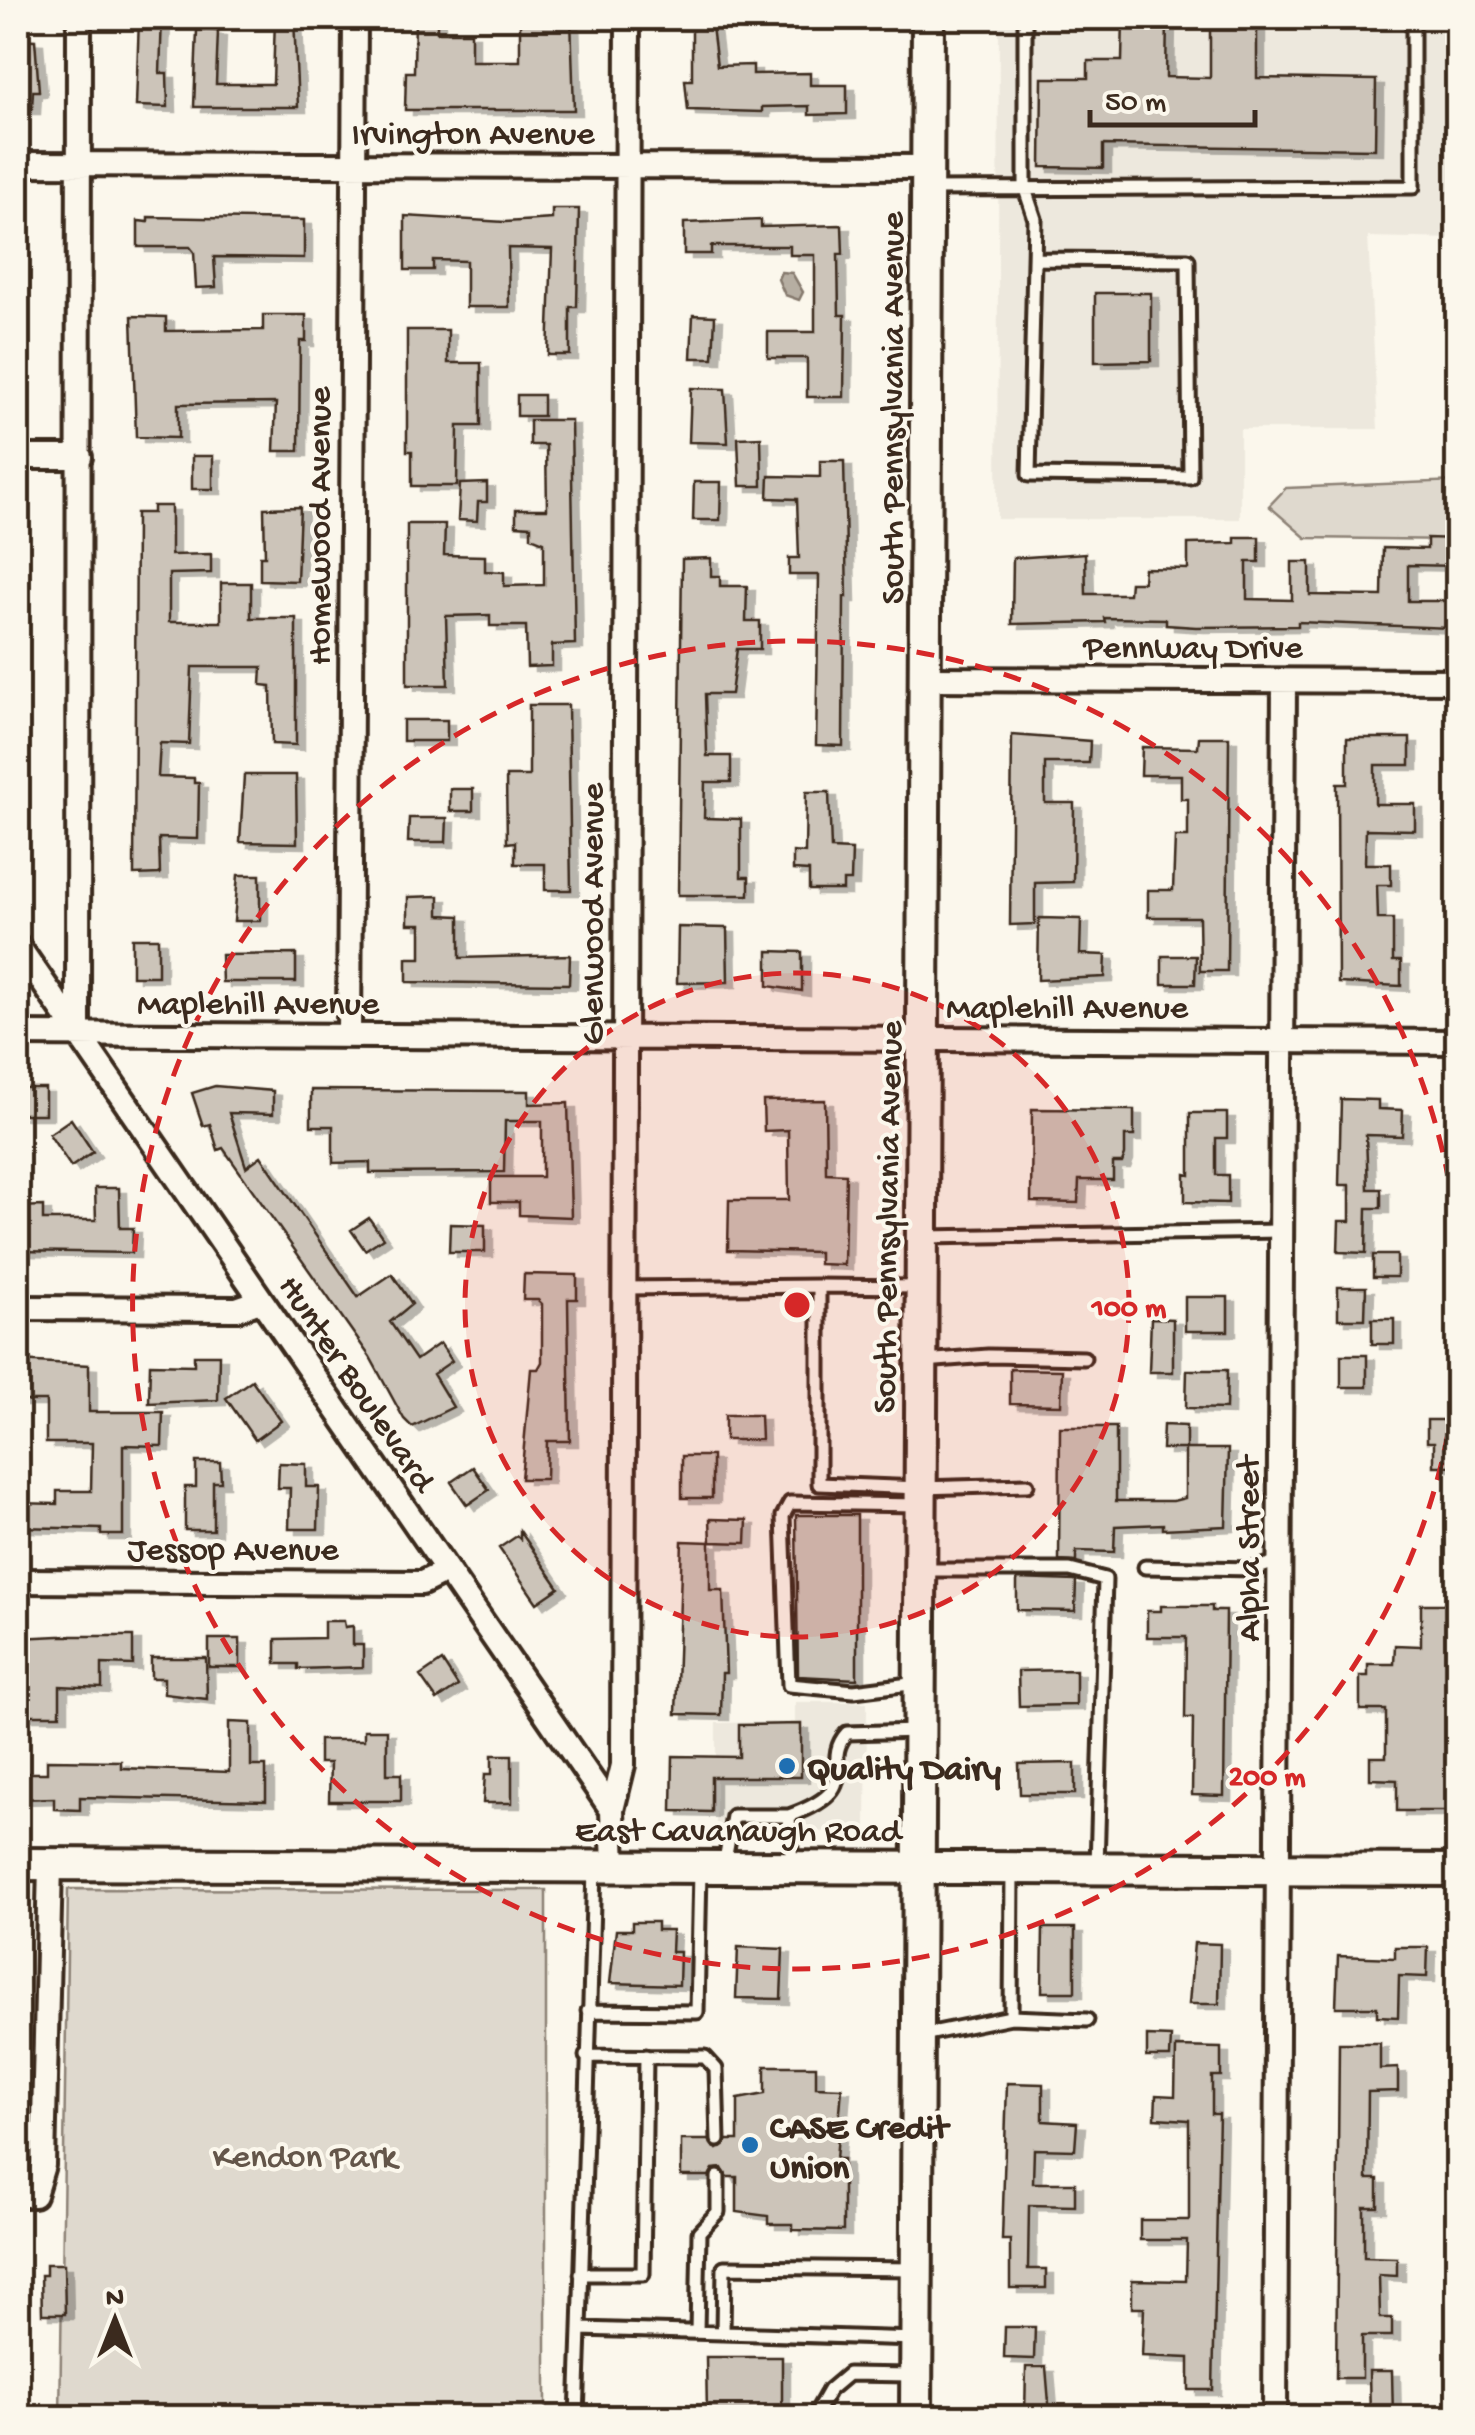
<svg xmlns="http://www.w3.org/2000/svg" width="1475" height="2435" viewBox="0 0 1475 2435" font-family="'Gochi Hand',sans-serif">
  <defs>
    <filter id="shadow"><feDropShadow dx="8" dy="5" stdDeviation="0" flood-color="#0004"/></filter>
  </defs>
  <rect width="100%" height="100%" fill="#fbf7ec"/>
  <filter id="ink" filterUnits="userSpaceOnUse"><feTurbulence type="fractalNoise" baseFrequency=".01" numOctaves="2"/><feDisplacementMap in="SourceGraphic" scale="20" xChannelSelector="R" yChannelSelector="G"/><feConvolveMatrix kernelMatrix="1 2 1 2 8 2 1 2 1" color-interpolation-filters="sRGB"/></filter>
  <g filter="url(#ink)">
    <!-- built -->
    <path fill="#ede8dd" d="M999,18H1457V239L1368,237L1378,429H1240V519H997Z
      M795,1702H867L866,1832L716,1831V1723L795,1722Z"/>
    <!-- green -->
    <path fill="#dfd9ce" stroke="#8d8276" stroke-width="2.5" d="M1457,481V540L1306,538L1269,506L1286,488Z
      M68,1889L546,1890V2417L60,2418Z"/>
    <!-- water -->
    <path fill="#b6aea2" stroke="#85796d" stroke-width="2.5" d="M781,272L792,273L803,292L799,300L785,295L778,279Z"/>
    <!-- building -->
    <path fill="#ccc4b9" stroke="#3b2a1e" stroke-width="2.5" filter="url(#shadow)" d="M139,18H162L160,73H167L168,107L136,106Z
      M275,18H294L298,107H194L197,30L218,31L216,84H273Z
      M415,18H437V32H471V61H520V18H571L574,110H405L406,72H414Z
      M692,18H711L717,66L753,65V74L810,73V85H847V114L809,115V106L762,107V112L688,110L685,80H692Z
      M1123,18H1167L1166,77L1210,78V18H1257V78L1376,80L1375,149L1103,145V168L1041,167L1042,78H1088V61H1122Z
      M18,39L35,40L39,91H33L32,109H18Z
      M552,209H579L577,307H570V355H548L552,249L508,248L509,307H466V261L433,260V270H405V216L505,222L552,219Z
      M148,217L304,220V258L214,257L216,287L196,288L194,252L190,247H138V221L148,222Z
      M761,220V227L842,225L843,254H838L839,315H845L844,397H807V358H768V332H815V255H790V246H711V254H684V223Z
      M1095,293H1151V361L1095,362Z
      M263,315H306V341H300L299,451H274L276,403L178,404V438L136,437L132,316L166,317V331L263,330Z
      M693,315L715,316L713,358H691Z
      M407,330H448V363H481V426H458L457,486H412V451H407Z
      M691,388L725,389L728,443L689,442Z
      M517,395H543V416H517Z
      M530,420H571L575,644L552,645V666L527,667L526,626H490V615L446,616L448,685H407V524H445L444,555L485,556V571L504,572V586L544,585V542L531,537V526L516,525V509H547L546,445H530Z
      M761,437L762,486H740L738,438Z
      M192,456H213V489H192Z
      M820,461H844L847,597H844L843,746L816,745L819,575H789V558H799L797,499L768,498L769,476L820,477Z
      M694,482H721L720,520H693Z
      M487,483V502H478L477,521L458,520L460,484Z
      M153,506H171V555L211,554V573L169,574V622H221V583H251V618H296V745L272,744L271,686L261,685L262,667H192L189,744L160,743L158,777L194,778V783H199L198,839L159,838L160,874L134,875L136,513H153Z
      M300,507L297,581L260,580V556H265L264,508Z
      M1235,537H1259V562H1247V599L1292,600V562H1310V595L1382,596L1383,548L1427,549V538L1458,539V566L1408,565V601H1450V628L1298,622V626L1196,627L1166,625V619L1104,618L1105,622L1012,624L1013,558L1085,553L1086,594H1129L1130,582H1143L1144,568L1188,569V544L1235,543Z
      M711,558V576H720V586H747L746,621H760V649H737L731,694H705L707,756H731V782H705L704,818L741,819V877H749V895H678L682,559Z
      M529,705H568L571,890H545V864H515V842L507,843L506,776H529Z
      M403,720H447V741H403Z
      M1012,735L1090,741L1089,763H1045V803H1074L1073,882L1035,883V924L1010,925Z
      M1199,737H1229L1227,971H1200L1199,917H1148V890H1173L1175,837H1188V799H1181V775H1141L1142,747L1198,748Z
      M1347,738H1410V765H1375V804H1415V830L1366,829L1365,864H1391V885H1377L1378,919H1393V961H1401V986L1338,983L1337,784H1347Z
      M244,775H296L297,843L240,842Z
      M450,789H473V811H450Z
      M806,792H829L831,849L852,850L851,881H843V890H809V871L793,870V852L805,853Z
      M409,818H447L446,842H408Z
      M238,875H260V921H234Z
      M439,896V915L460,916V958L570,955L569,984L407,982V958H421V924H408V897Z
      M1039,918L1081,919L1080,954L1106,955L1105,977L1038,980Z
      M678,927L727,928L728,982L677,983Z
      M132,938H158V976H132Z
      M768,951L802,952V991L768,986Z
      M296,954V982H222L221,955Z
      M1162,956H1196L1195,984H1162Z
      M215,1086L273,1091V1114L229,1113L246,1167L261,1156L358,1297L392,1274L412,1304L390,1322L416,1360L440,1343L452,1361L433,1374L453,1407L412,1427L404,1419L370,1357L223,1148L218,1150L210,1124L203,1126L192,1093Z
      M18,1088H45V1114H18Z
      M311,1090L529,1091V1104L568,1103L571,1217L519,1215V1202H491V1177H542V1121H505L504,1172L370,1173V1162L333,1163V1126H311Z
      M1341,1099L1378,1100V1109L1403,1110L1402,1136L1366,1135L1368,1189H1381V1208H1367L1366,1253L1338,1252L1339,1221H1350V1185H1339Z
      M825,1100L826,1173L846,1174L844,1265L819,1264V1252L728,1250L729,1200H789L788,1130L764,1131L763,1101Z
      M1032,1109L1134,1110V1136H1125V1155L1122,1163H1113V1180H1079L1078,1203L1031,1202Z
      M1190,1113H1227V1138H1216V1175H1228V1203L1185,1202V1174L1190,1175Z
      M71,1119L93,1152L71,1167L49,1134Z
      M95,1188H119L120,1228H133L132,1253L18,1251V1207L43,1206V1220H96Z
      M369,1218L383,1238L365,1250L351,1230Z
      M450,1224L485,1225V1252H449Z
      M1373,1255H1397V1277H1373Z
      M524,1274L577,1275V1299H568L570,1441H547L546,1479H521L531,1369H538L542,1362V1304L538,1300H523Z
      M1338,1287H1366L1365,1319H1338Z
      M1185,1297H1228V1331H1185Z
      M1151,1318L1173,1319V1372H1149Z
      M1372,1319H1394V1344H1372Z
      M194,1355H219L218,1400L149,1403L150,1364L194,1365Z
      M1341,1355H1367V1387H1341Z
      M18,1361L89,1365V1412H163L162,1446L123,1445V1535H101V1529L18,1527V1503L57,1504V1491H91L92,1443H46V1401H18Z
      M1010,1369L1062,1370L1061,1405L1010,1404Z
      M1187,1370H1227L1226,1409L1186,1408Z
      M252,1380L281,1421L255,1440L226,1398Z
      M725,1415H760L761,1440H725Z
      M1427,1420H1458V1466H1434V1442H1427Z
      M1163,1425L1186,1426V1449H1228L1226,1526L1163,1529V1524L1115,1526L1114,1552L1076,1551V1562L1059,1561L1060,1427H1116V1501H1173L1185,1498V1449H1162Z
      M682,1456H712V1498H682Z
      M196,1462H220L221,1482H213V1530H185V1487H196Z
      M279,1463L306,1464V1487H319L318,1529H289L290,1488H278Z
      M473,1467L489,1490L467,1505L451,1482Z
      M796,1515H857V1679L798,1676Z
      M710,1519L747,1520L746,1543L711,1542Z
      M520,1531L559,1588L537,1603L499,1548L517,1536L520,1539Z
      M682,1541L710,1542V1590H723L726,1673H722L721,1715L676,1714Z
      M1017,1579L1076,1581L1075,1611L1017,1610Z
      M1421,1604H1458V1811H1397V1780L1370,1779V1757H1386V1710H1360V1676H1368V1664H1394L1395,1645L1421,1646Z
      M1161,1606H1212V1611H1226L1224,1796L1192,1795L1193,1718H1185L1186,1637H1147V1611H1161Z
      M324,1621H344L345,1627L353,1626V1645H363V1667L298,1669V1664H276V1639L324,1638Z
      M59,1636H133V1665L102,1664V1688L60,1686V1715H18V1638Z
      M209,1639H240V1667H209Z
      M151,1658H206L207,1699L164,1694V1678H151Z
      M442,1661L458,1686L437,1700L420,1676Z
      M1076,1670V1705L1019,1706L1018,1671Z
      M229,1722L251,1723V1766H266V1801L80,1797V1810L54,1809V1798L18,1799V1773H47V1760L121,1761V1768L229,1772Z
      M801,1724V1777H711V1812L672,1811L673,1756L739,1757V1725Z
      M364,1730H387V1774H401V1801H329L330,1763H319V1740H364Z
      M492,1755H512V1803H483L485,1774H492Z
      M1075,1763V1794H1020L1019,1764Z
      M632,1922H657V1930H672L671,1952H680L679,1985L610,1983L616,1930H632Z
      M1043,1928H1075V1992H1042Z
      M1194,1943L1220,1944L1219,2004H1189Z
      M738,1947L783,1949L781,1999L736,1998Z
      M1395,1947H1428L1427,1977L1399,1976L1398,2017L1377,2016V2007H1336L1338,1956L1395,1958Z
      M1147,2036L1171,2037L1170,2057H1147Z
      M1339,2043H1380V2069L1398,2068V2091L1368,2092L1367,2179H1378V2207H1364V2257L1397,2258V2276L1379,2275L1380,2318H1392V2336H1362V2378H1336Z
      M1176,2047L1221,2048V2076H1212V2114H1219L1213,2390H1189V2358L1142,2356L1144,2308H1132V2280L1186,2281L1187,2240H1140V2220H1189V2120L1155,2118L1156,2095L1175,2096Z
      M765,2066H816V2087L842,2088L836,2159H843V2231L793,2230V2224H768V2216L737,2212V2177H727L722,2168L713,2169L709,2176H681V2140H709L717,2149L727,2140H738V2099L765,2094Z
      M1007,2083L1043,2084V2121L1077,2123L1075,2150L1034,2149L1033,2183H1075V2206L1029,2205L1028,2269H1046V2288H1010V2240H1002Z
      M46,2264H64L65,2314H42L41,2275H46Z
      M1005,2327H1035L1034,2359L1004,2358Z
      M706,2357H782V2414H707Z
      M1026,2367H1046L1050,2415H1025Z
      M1369,2371H1392L1393,2418H1370Z"/>
    <g fill="none" stroke-linecap="round" stroke-linejoin="round">
      <defs>
        <path id="lane" d="M1025,18V189L1035,219L1029,475L1190,477L1188,260L1034,259
          M928,189L1413,187V18
          M925,1237L1281,1231
          M918,1287L819,1286V1484L920,1488L1027,1485
          M623,1288L819,1286
          M924,1361L988,1356L1084,1358
          M1145,1567L1255,1569L1281,1560
          M924,1570H1070L1105,1579L1097,1867
          M918,1683L854,1691L789,1685L783,1516L790,1503L919,1505
          M789,1816C869,1787 818,1765 847,1733L919,1731
          M724,1866L733,1816H789L792,1865
          M594,1870L580,2329L723,2333
          M588,2011L697,2012L700,1870
          M1011,2017L1012,1871
          M922,2035L1011,2017L1087,2020
          M586,2056L705,2057L716,2069L718,2140
          M915,2269L724,2267L723,2333L916,2339
          M581,2274H643L646,2056
          M697,2332L699,2232L718,2212V2177
          M577,2418L580,2329
          M813,2418L829,2390L848,2374L912,2375"/>
        <path id="street" d="M18,164L928,167
          M18,457H80
          M928,679L1458,681
          M18,946L612,1810L614,1866
          M18,1034L1458,1042
          M78,1036L79,18
          M349,1036L355,18
          M18,1308L237,1309L260,1301
          M18,1581L422,1583L446,1571
          M612,1810L623,1765L628,18
          M18,2195H34L43,2165L50,1864
          M1275,2418L1284,681"/>
        <path id="secondary" d="M18,1864L1458,1870
          M916,2418L928,18"/>
      </defs>
      <!-- lane casing -->
      <use href="#lane" stroke="#3b2a1e" stroke-width="19"/>
      <!-- street casing -->
      <use href="#street" stroke="#3b2a1e" stroke-width="30"/>
      <!-- secondary casing -->
      <use href="#secondary" stroke="#3b2a1e" stroke-width="38"/>
      <!-- lane -->
      <use href="#lane" stroke="#fbf7ec" stroke-width="11"/>
      <!-- street -->
      <use href="#street" stroke="#fbf7ec" stroke-width="22"/>
      <!-- secondary -->
      <use href="#secondary" stroke="#fbf7ec" stroke-width="30"/>
    </g>
  </g>
  <!-- distance rings -->
  <circle cx="797" cy="1305" r="332" fill="#d62828" fill-opacity=".12"/>
  <g fill="none" stroke="#d62828" stroke-width="5" stroke-dasharray="18 12">
    <circle cx="797" cy="1305" r="332"/>
    <path d="M1457 1374A664 664 0 1 1 1457 1236"/>
  </g>
  <!-- markers -->
  <g fill="#1f6fb2" stroke="#fbf7ec" stroke-width="4">
    <circle cx="787" cy="1766" r="10"/>
    <circle cx="750" cy="2145" r="10"/>
  </g>
  <g text-anchor="middle" stroke-width="8" stroke-linejoin="round" paint-order="stroke">
    <!-- street labels -->
    <g font-size="35" fill="#3b2a1e" stroke="#fbf7ec">
      <text x="473" y="143">Irvington Avenue</text>
      <text transform="translate(890 408) rotate(-90)" y="12">South Pennsylvania Avenue</text>
      <text transform="translate(317 526) rotate(-90)" y="12">Homewood Avenue</text>
      <text x="1193" y="657">Pennway Drive</text>
      <text transform="translate(590 914) rotate(-90)" y="12">Glenwood Avenue</text>
      <text x="258" y="1013">Maplehill Avenue</text>
      <text x="1067" y="1017">Maplehill Avenue</text>
      <text transform="translate(885 1217) rotate(-89)" y="12">South Pennsylvania Avenue</text>
      <text transform="translate(359 1382) rotate(56)" y="12">Hunter Boulevard</text>
      <text x="233" y="1559">Jessop Avenue</text>
      <text transform="translate(1246 1549) rotate(-90)" y="12">Alpha Street</text>
      <text x="738" y="1840">East Cavanaugh Road</text>
    </g>
    <!-- poi labels -->
    <g font-size="35" font-weight="bold" fill="#3b2a1e" stroke="#fbf7ec" text-anchor="start">
      <text x="807" y="1778">Quality Dairy</text>
      <text x="770" y="2137">CASE Credit<tspan x="770" dy="40">Union</tspan></text>
    </g>
    <!-- park labels -->
    <g font-size="35" fill="#64564a" stroke="#fbf7ec">
      <text x="305" y="2166">Kendon Park</text>
    </g>
  </g>
  <circle cx="797" cy="1305" r="15" fill="#d62828" stroke="#fbf7ec" stroke-width="5"/>
  <g font-size="30" text-anchor="middle" font-weight="bold" fill="#d62828" stroke="#fbf7ec" stroke-width="8" stroke-linejoin="round" paint-order="stroke">
    <text x="1129" y="1316">100 m</text>
    <text x="1267" y="1785">200 m</text>
  </g>
  <!-- margin -->
  <rect width="1475" height="2435" fill="none" stroke="#fbf7ec" stroke-width="60"/>
  <rect x="30" y="30" width="1415" height="2375" fill="none" stroke="#3b2a1e" stroke-width="4" filter="url(#ink)"/>
  <!-- north arrow -->
  <g transform="translate(115 2320)" stroke="#fbf7ec" stroke-width="8" paint-order="stroke">
  <path d="M0-8L18 38L0 25L-18 38Z" fill="#3b2a1e"/>
  <text y="-15" font-size="28" font-weight="bold" text-anchor="middle" fill="#3b2a1e">N</text>
  </g>
  <!-- scale -->
  <path d="M1090 110v15h165v-15" fill="none" stroke="#3b2a1e" stroke-width="5"/>
  <text x="1105" y="110" font-size="30" fill="#3b2a1e" stroke="#fbf7ec" stroke-width="8" paint-order="stroke">50 m</text>
</svg>
